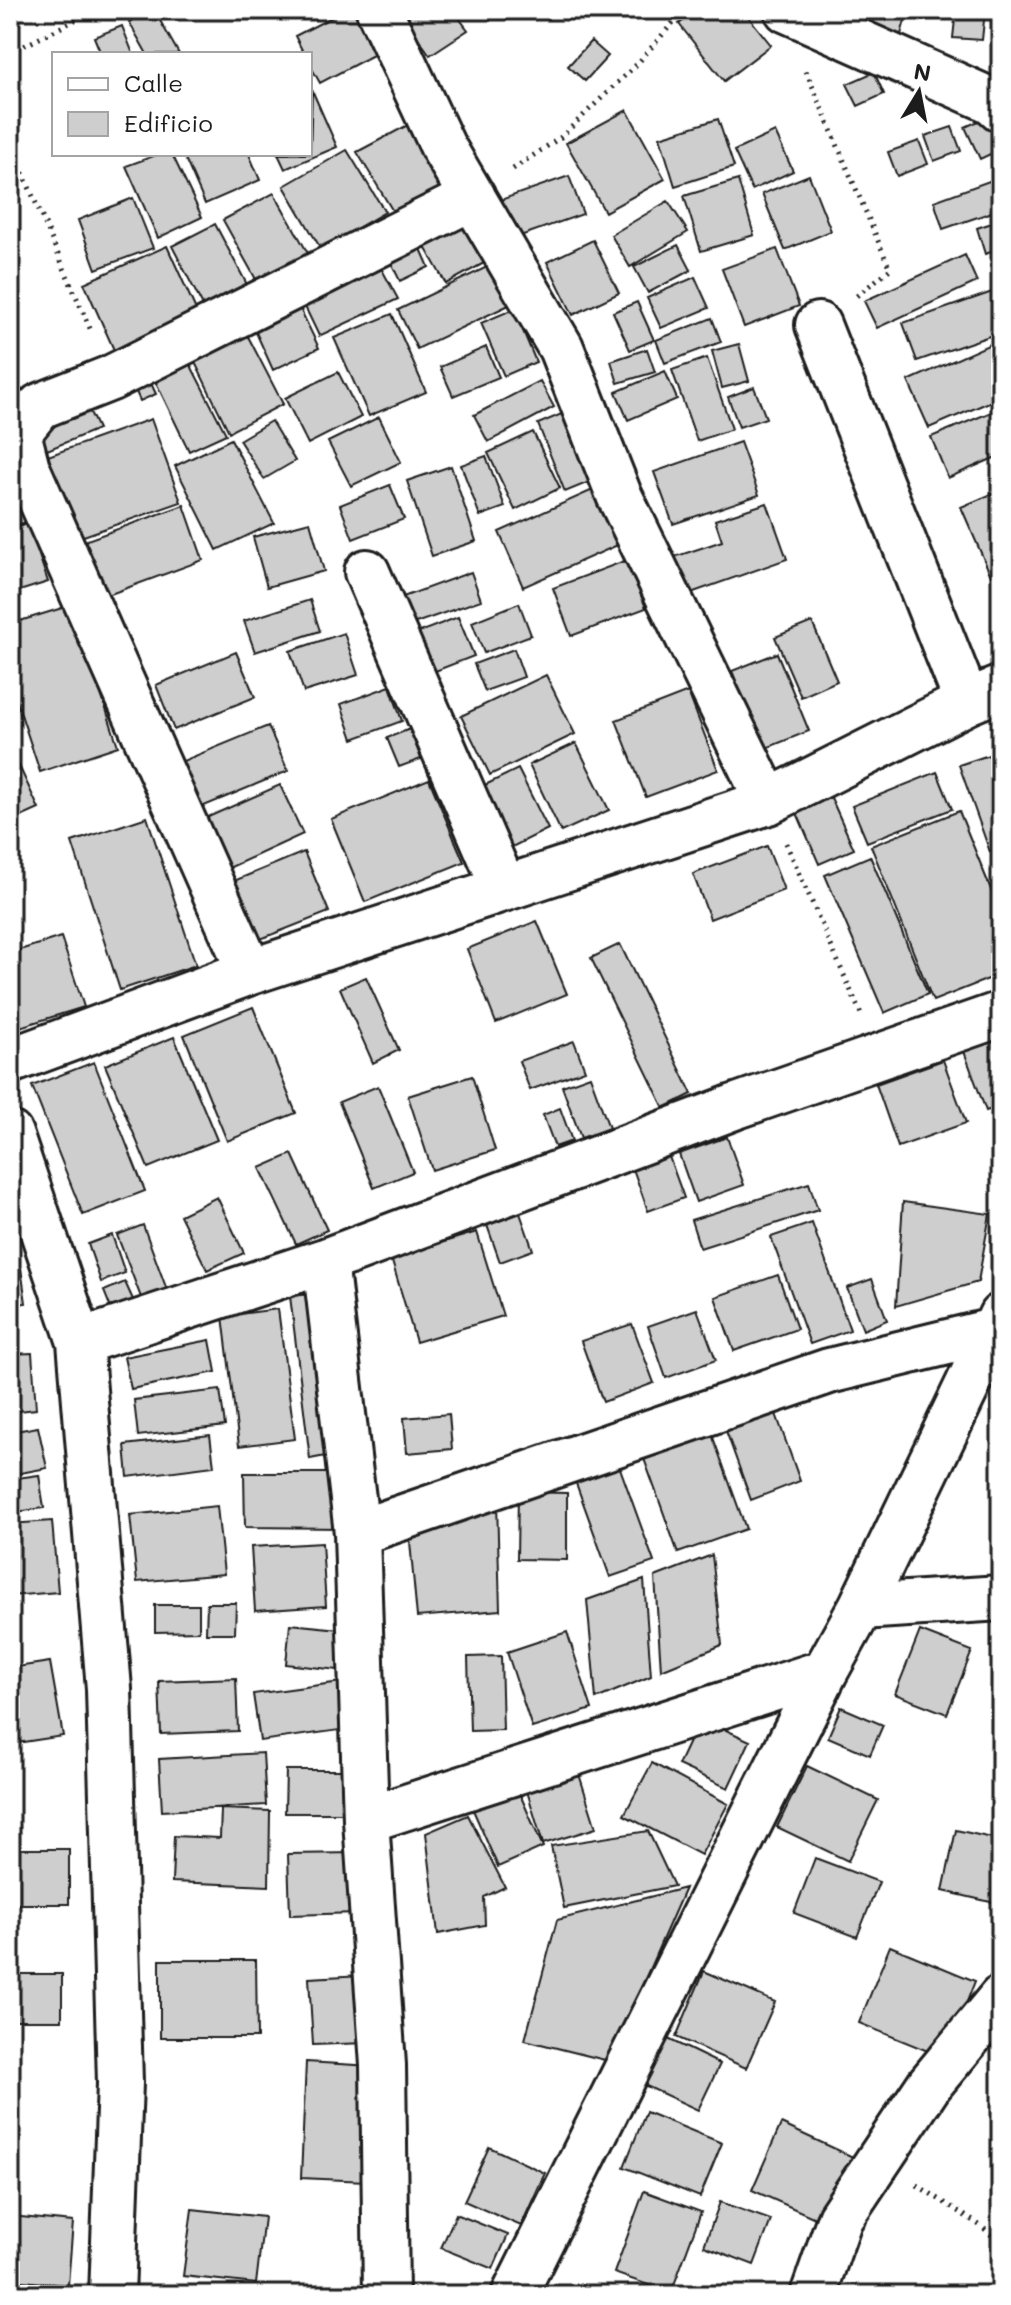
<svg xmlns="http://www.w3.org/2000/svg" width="1011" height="2305" viewBox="0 0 1011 2305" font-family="Mali,sans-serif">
  <rect width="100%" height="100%" fill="#fff"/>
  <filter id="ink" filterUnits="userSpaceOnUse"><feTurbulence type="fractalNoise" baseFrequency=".0125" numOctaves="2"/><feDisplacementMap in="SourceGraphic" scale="16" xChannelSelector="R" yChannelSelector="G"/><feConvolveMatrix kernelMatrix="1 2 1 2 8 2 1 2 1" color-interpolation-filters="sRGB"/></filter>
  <g filter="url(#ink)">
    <!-- building -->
    <path fill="#cecece" stroke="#1c1c1c" stroke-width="2" d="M151,10H154L179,54H147L129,22Z
      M346,10H354L377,53L320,83L310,65V54H304L295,36Z
      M409,10H453L468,30L430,55L402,15Z
      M697,10H743L771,45L724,81L679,24Z
      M807,10H908L900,38Z
      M956,10H985L982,40L953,38Z
      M122,26L133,54H101L94,37Z
      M591,41L608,56L585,81L568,66Z
      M874,72L884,94L858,106L847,84Z
      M312,90L337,147L285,169L278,154H310Z
      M627,110L665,179L605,212L566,143Z
      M999,112L1001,117V149L980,159L965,127Z
      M419,119L453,185L394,213L357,152Z
      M718,119L734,167L675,186L660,137Z
      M952,127L961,151L934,161L925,136Z
      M775,132L793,171L752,190L734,151Z
      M919,141L928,164L897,176L888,152Z
      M347,150L385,212L321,249L284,186Z
      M159,154H172L202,217L158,238L126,166Z
      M183,154H249L260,180L205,204Z
      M809,175L831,231L785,250L762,194Z
      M569,176L583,214L506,241L492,203Z
      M738,180L754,235L701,251L684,196Z
      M992,180L1001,209L943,229L934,201Z
      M274,193L309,255L258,283L223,220Z
      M133,198L153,248L96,269L78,220Z
      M668,201L688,232L630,267L611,235Z
      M1001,220V249L985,254L977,228Z
      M215,224L251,292L207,314L172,246Z
      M464,226L484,263L446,284L425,247Z
      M415,235L429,267L400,281L385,250Z
      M593,240L619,293L573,315L547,262Z
      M678,245L691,270L648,293L634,267Z
      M167,246L201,321L118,359L84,283Z
      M777,249L799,306L744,327L722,269Z
      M373,253L398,299L319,336L297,290Z
      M965,255L977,282L877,328L864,301Z
      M489,266L509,305L417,349L398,310Z
      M695,277L709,308L661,328L647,298Z
      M1001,289V332L917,361L903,323Z
      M294,296L319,348L273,370L249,317Z
      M637,302L654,340L630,350L613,312Z
      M514,309L536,362L504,376L481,323Z
      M392,314L426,392L369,416L334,338Z
      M712,318L721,342L665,363L656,340Z
      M240,321L283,404L229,432L187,346Z
      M997,341L1001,351V397L929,428L908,381Z
      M739,344L749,381L722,388L712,351Z
      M486,347L499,377L453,396L440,367Z
      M647,349L655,372L618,383L611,361Z
      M183,350L226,434L189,451L148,366Z
      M707,358L732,429L697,441L672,370Z
      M143,366L156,394L140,401L128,374Z
      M665,371L677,399L628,420L616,392Z
      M338,372L361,417L308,444L285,398Z
      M540,381L554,407L488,442L474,415Z
      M754,387L766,418L739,427L728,397Z
      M1001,408V455L948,478L931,437Z
      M89,410L98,429L40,453L33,436Z
      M571,410L599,478L565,492L538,424Z
      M379,417L401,462L351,486L328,442Z
      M151,419L181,502L75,539L45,457Z
      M271,421L295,461L264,479L239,440Z
      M533,432L560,488L515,510L488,453Z
      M231,439L274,523L217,550L175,466Z
      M740,442L759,495L673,524L654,472Z
      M10,450L30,521L10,527Z
      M486,456L505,507L480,516L461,465Z
      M451,466L476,541L432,556L407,481Z
      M390,485L404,519L353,539L340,505Z
      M595,489L620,544L523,587L499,532Z
      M1001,490V572L991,576L961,507Z
      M767,503L787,559L688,594L674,557L722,541L715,520Z
      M184,505L203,560L97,599L76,544Z
      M310,522L324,571L267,587L253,537Z
      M28,523L48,582L10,594V529Z
      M627,560L646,608L571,636L553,588Z
      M471,572L481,600L410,625L400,598Z
      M310,600L320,631L255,652L244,621Z
      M519,603L531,635L484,653L472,622Z
      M72,605L118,746L40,772L10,681V624Z
      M458,617L474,656L425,675L409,636Z
      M812,622L837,681L801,697L775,637Z
      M344,633L358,675L304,692L290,651Z
      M514,649L524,677L485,691L474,664Z
      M236,652L255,697L174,730L156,685Z
      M777,653L809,731L764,749L732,671Z
      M546,675L575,734L490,775L461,716Z
      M390,686L402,721L353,739L341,704Z
      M688,692L718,770L646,797L616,720Z
      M268,726L288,771L197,809L178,763Z
      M410,729L421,759L399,767L387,738Z
      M576,743L609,810L561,832L529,765Z
      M1001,751V848L990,852L959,765Z
      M13,753L39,809L10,822V754Z
      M518,769L548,829L512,847L481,787Z
      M937,772L952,809L867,842L852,806Z
      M429,779L464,862L365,902L331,819Z
      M280,785L303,834L220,872L197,822Z
      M828,791L854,849L819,864L794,806Z
      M959,811L1001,914V974L933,1001L871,846Z
      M147,817L196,965L120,990L72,842Z
      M767,846L784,890L710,919L693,874Z
      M304,852L329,912L253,942L229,883Z
      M870,856L928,994L884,1013L825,875Z
      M1001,857V889L993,859Z
      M537,921L567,994L496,1023L467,949Z
      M61,937L84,1007L10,1030V953Z
      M620,944L692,1094L664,1108L591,958Z
      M366,977L399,1050L373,1063L340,988Z
      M253,1007L296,1113L227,1141L184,1035Z
      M1001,1029V1106L986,1111L961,1043Z
      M174,1037L217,1140L148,1168L105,1065Z
      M574,1041L585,1070L530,1090L519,1061Z
      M943,1060L966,1123L898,1147L876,1084Z
      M94,1062L145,1191L83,1215L32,1086Z
      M472,1076L495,1150L432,1170L408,1096Z
      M590,1076L609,1128L581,1138L562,1086Z
      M378,1086L413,1172L374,1188L339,1102Z
      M560,1108L572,1141L555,1147L543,1115Z
      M727,1137L744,1185L696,1202L679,1154Z
      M292,1154L327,1230L296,1244L260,1168Z
      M668,1154L684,1198L648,1211L632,1166Z
      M809,1183L818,1210L700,1248L691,1220Z
      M217,1197L244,1253L207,1270L180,1215Z
      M903,1202L990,1214L978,1282L896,1306Z
      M520,1213L533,1250L500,1262L487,1225Z
      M812,1223L850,1330L810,1344L771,1237Z
      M143,1225L167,1290L142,1300L117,1235Z
      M477,1232L503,1316L416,1342L391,1258Z
      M112,1235L125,1273L101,1282L88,1244Z
      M21,1268L26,1303L10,1305V1270Z
      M778,1275L797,1329L734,1351L715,1297Z
      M872,1279L887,1320L863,1330L847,1288Z
      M125,1282L134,1302L112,1311L104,1291Z
      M325,1293L341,1453L310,1459L290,1296Z
      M278,1309L295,1439L239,1446L223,1316Z
      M697,1309L716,1360L666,1378L648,1326Z
      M632,1324L654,1383L603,1402L581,1341Z
      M210,1340L216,1372L131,1389L124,1357Z
      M32,1353L36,1409L10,1412V1354Z
      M220,1390L225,1426L138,1436L134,1400Z
      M775,1411L800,1481L751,1500L725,1428Z
      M449,1414L452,1449L407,1453L404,1418Z
      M38,1427L47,1468L10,1475V1432Z
      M710,1429L746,1529L678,1553L642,1453Z
      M210,1435L214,1466L128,1477L125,1445Z
      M616,1457L654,1562L610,1577L572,1472Z
      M244,1473H343V1528L245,1527Z
      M39,1475L44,1508L10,1513V1479Z
      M518,1492L567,1493V1560L517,1559Z
      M497,1502L500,1610L417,1617L409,1531Z
      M217,1506L224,1574L137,1582L130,1515Z
      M52,1521L58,1592L10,1596V1524Z
      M322,1543L326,1606L255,1611L251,1547Z
      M712,1555L722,1645L661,1670L655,1577Z
      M644,1580L651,1676L596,1699L587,1600Z
      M207,1603H236L235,1633H206Z
      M155,1605H199V1631L155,1632Z
      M290,1624L359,1631L355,1672L286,1664Z
      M920,1631L972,1651L947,1714L895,1694Z
      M567,1632L592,1709L532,1728L507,1652Z
      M501,1656L503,1730L470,1731L468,1657Z
      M50,1662L63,1736L10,1744V1668Z
      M236,1678L238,1731L161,1734L159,1681Z
      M349,1681L355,1728L260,1741L253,1694Z
      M841,1707L883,1725L870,1755L828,1737Z
      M700,1718L750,1741L728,1788L678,1765Z
      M263,1753L266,1805L162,1811L159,1759Z
      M652,1763L728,1804L701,1855L624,1815Z
      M807,1766L878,1800L848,1861L777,1827Z
      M286,1770H347L348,1813H285Z
      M579,1774L596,1828L543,1844L527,1791Z
      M515,1783L543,1847L498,1867L470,1803Z
      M221,1809L270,1811L269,1886L172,1882L174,1836L220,1838Z
      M468,1815L505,1887L484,1897L485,1925L438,1934L426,1833Z
      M956,1830L1001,1840V1876L995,1903L943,1891Z
      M648,1831L674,1886L564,1908L551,1846Z
      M11,1849H69V1904H11Z
      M356,1853L358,1913L290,1915L288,1854Z
      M815,1858L879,1882L857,1937L794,1913Z
      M685,1888L609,2061L525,2040L557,1920Z
      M890,1946L975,1981L945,2058L859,2023Z
      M160,1960H256L257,2038H160Z
      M704,1971L775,2002L746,2068L676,2037Z
      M16,1974H62V2020H16Z
      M363,1975L366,2043L313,2045L309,1978Z
      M666,2038L720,2064L698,2110L644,2085Z
      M306,2062L372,2066L366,2181L301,2178Z
      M646,2112L722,2143L700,2197L624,2167Z
      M781,2124L853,2157L824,2222L752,2190Z
      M489,2147L545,2173L521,2226L464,2201Z
      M644,2191L701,2212L671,2293L614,2273Z
      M720,2202L771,2220L754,2265L704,2246Z
      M192,2209L264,2217L256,2284L183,2276Z
      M456,2214L508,2235L493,2269L441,2248Z
      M10,2216L73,2222L68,2285L10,2280Z"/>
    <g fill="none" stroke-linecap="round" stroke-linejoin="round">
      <defs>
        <path id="minor" d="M379,10L443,147L561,348L619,495L768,802
          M787,10L992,101L1001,109
          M818,325L967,702
          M367,572L504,888
          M250,972L27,468L18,433L40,406L111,378L473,197
          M10,1061L250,972L768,802L967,702L1001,688
          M10,1134L80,1342L109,1689L120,2083L112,2295
          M325,1261L357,1533L366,1820L383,2065L386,2295
          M80,1342L325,1261L734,1107L1001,1014
          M357,1533L829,1371L1001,1329
          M861,1607L1001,1598
          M366,1820L825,1672
          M514,2295L825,1672L861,1607L1001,1316
          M813,2295L840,2218L929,2085L1001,1998"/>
      </defs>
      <!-- minor casing -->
      <use href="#minor" stroke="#1c1c1c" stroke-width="50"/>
      <!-- path -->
      <path stroke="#1c1c1c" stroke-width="5" stroke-dasharray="2 6" stroke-linecap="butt" d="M10,53L95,10
        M806,71L890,269L854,298
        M10,143L92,333
        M513,169L561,137L637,64L684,10
        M786,843L861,1014
        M917,2185L981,2226L1001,2243"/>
      <!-- minor -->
      <use href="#minor" stroke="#fff" stroke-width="44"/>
    </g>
  </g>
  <!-- margin -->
  <rect width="1011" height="2305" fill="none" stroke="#fff" stroke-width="40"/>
  <rect x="20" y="20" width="971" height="2265" fill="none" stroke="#1c1c1c" stroke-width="3" filter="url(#ink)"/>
  <!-- legend -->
  <rect x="52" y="52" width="260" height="104" fill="#ffffff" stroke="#a4a4a4" stroke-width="2"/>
  <rect x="68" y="78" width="40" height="12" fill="#ffffff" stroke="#a4a4a4" stroke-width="2"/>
  <text x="124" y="92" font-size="24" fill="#1c1c1c">Calle</text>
  <rect x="68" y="112" width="40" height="24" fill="#cecece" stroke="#a4a4a4" stroke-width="2"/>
  <text x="124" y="132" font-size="24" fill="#1c1c1c">Edificio</text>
  <!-- north arrow -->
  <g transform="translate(919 92) rotate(10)" stroke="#ffffff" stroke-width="6" paint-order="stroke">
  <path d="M0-6L14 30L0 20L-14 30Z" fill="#1c1c1c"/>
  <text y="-12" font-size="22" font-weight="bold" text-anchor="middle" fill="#1c1c1c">N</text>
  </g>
</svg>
